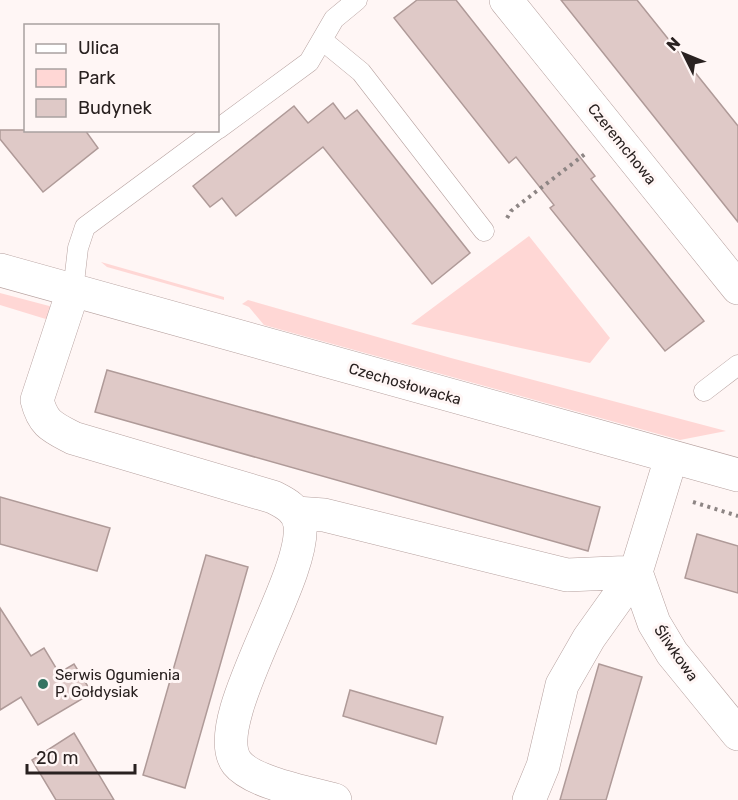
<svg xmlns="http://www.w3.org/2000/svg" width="738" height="800" viewBox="0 0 738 800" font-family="Rubik,sans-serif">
  <rect width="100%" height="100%" fill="#fff6f5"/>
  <!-- green -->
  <path fill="#ffd7d5" d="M529,236L610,338L590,363L411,324Z
    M101,262L224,297V300L107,267Z
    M0,293L53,307L49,320L0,305Z
    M248,300L451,358L726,431L680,440L264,325L249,307L242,304Z"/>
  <!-- building -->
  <path fill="#dfc9c7" stroke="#af9a98" stroke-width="1.5" d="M417,0H456L595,176L591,179L704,321L665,351L550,208L554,205L516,157L509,163L394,18Z
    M561,0H637L738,126V222Z
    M333,103L345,119L357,110L470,253L432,284L323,147L236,216L222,198L210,207L193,186L294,106L308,123Z
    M0,130H85L98,148L43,192L0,139Z
    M107,370L600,507L588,551L95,412Z
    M0,497L110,528L97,571L0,544Z
    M697,534L738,546V593L685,578Z
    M206,555L248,567L185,788L143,775Z
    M0,608L31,656L44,648L59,673L74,664L92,693L38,725L21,697L0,710Z
    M599,664L642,677L606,800H560Z
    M350,690L443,717L436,744L343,716Z
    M74,733L114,800H56L32,760Z"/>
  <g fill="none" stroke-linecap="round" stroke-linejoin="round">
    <defs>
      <path id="service" d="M322,40L361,72L484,231
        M218,129L309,62L334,19L357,0
        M73,291L78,248L85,227L216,130
        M704,391L738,365"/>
      <path id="minor" d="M506,0L738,288
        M73,291L37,400C43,424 52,427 73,438L273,497C285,503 298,509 300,525C306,579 206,723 237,763C253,783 310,793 335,800
        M671,458L636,572L654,623L672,653L738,734
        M296,513L324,515L567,575L636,572
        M529,800L543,766L562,685L589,638L636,572"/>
      <path id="tertiary" d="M0,270L738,475"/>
    </defs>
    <!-- service casing -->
    <use href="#service" stroke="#b6a19f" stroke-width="21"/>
    <!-- minor casing -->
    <use href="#minor" stroke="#b6a19f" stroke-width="34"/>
    <!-- tertiary casing -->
    <use href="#tertiary" stroke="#b6a19f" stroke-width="34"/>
    <!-- path -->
    <path stroke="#8d8584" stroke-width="4" stroke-dasharray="3 4.5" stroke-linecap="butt" d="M507,218L511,211L585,154
      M693,502L738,516"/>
    <!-- service -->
    <use href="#service" stroke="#fff" stroke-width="20"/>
    <!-- minor -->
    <use href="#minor" stroke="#fff" stroke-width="33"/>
    <!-- tertiary -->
    <use href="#tertiary" stroke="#fff" stroke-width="33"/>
  </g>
  <!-- markers -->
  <circle fill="#357462" stroke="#fff6f5" stroke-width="2" cx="43" cy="684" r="6"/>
  <g text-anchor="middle" stroke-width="6" stroke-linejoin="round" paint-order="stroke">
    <!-- street labels -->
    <g font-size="15" fill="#292120" stroke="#fff6f5">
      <text transform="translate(622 144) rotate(51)" y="5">Czeremchowa</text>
      <text transform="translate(405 384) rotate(16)" y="5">Czechosłowacka</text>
      <text transform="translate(676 653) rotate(55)" y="5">Śliwkowa</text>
    </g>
    <!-- poi labels -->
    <g font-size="15" fill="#292120" stroke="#fff6f5" text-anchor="start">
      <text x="55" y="680">Serwis Ogumienia<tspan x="55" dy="17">P. Gołdysiak</tspan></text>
    </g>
  </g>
  <!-- legend -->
  <rect x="24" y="24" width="195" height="108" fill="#fff6f5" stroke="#a9a1a0" stroke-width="1.5"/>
  <rect x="36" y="44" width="30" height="9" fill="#ffffff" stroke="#a9a1a0" stroke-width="1.5"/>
  <text x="78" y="54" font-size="18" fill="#292120">Ulica</text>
  <rect x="36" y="69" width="30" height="18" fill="#ffd7d5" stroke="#a9a1a0" stroke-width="1.5"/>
  <text x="78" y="84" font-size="18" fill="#292120">Park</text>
  <rect x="36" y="99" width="30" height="18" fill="#dfc9c7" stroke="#a9a1a0" stroke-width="1.5"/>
  <text x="78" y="114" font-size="18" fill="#292120">Budynek</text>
  <!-- north arrow -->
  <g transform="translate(684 54) rotate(313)" stroke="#fff6f5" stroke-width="4.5" paint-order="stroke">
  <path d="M0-4.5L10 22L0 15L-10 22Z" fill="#292120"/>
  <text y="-9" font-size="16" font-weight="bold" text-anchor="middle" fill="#292120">N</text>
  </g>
  <!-- scale -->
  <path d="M27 764v9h108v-9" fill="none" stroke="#292120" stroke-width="3"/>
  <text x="36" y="764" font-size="18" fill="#292120" stroke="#fff6f5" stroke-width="4.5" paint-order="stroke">20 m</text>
</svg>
